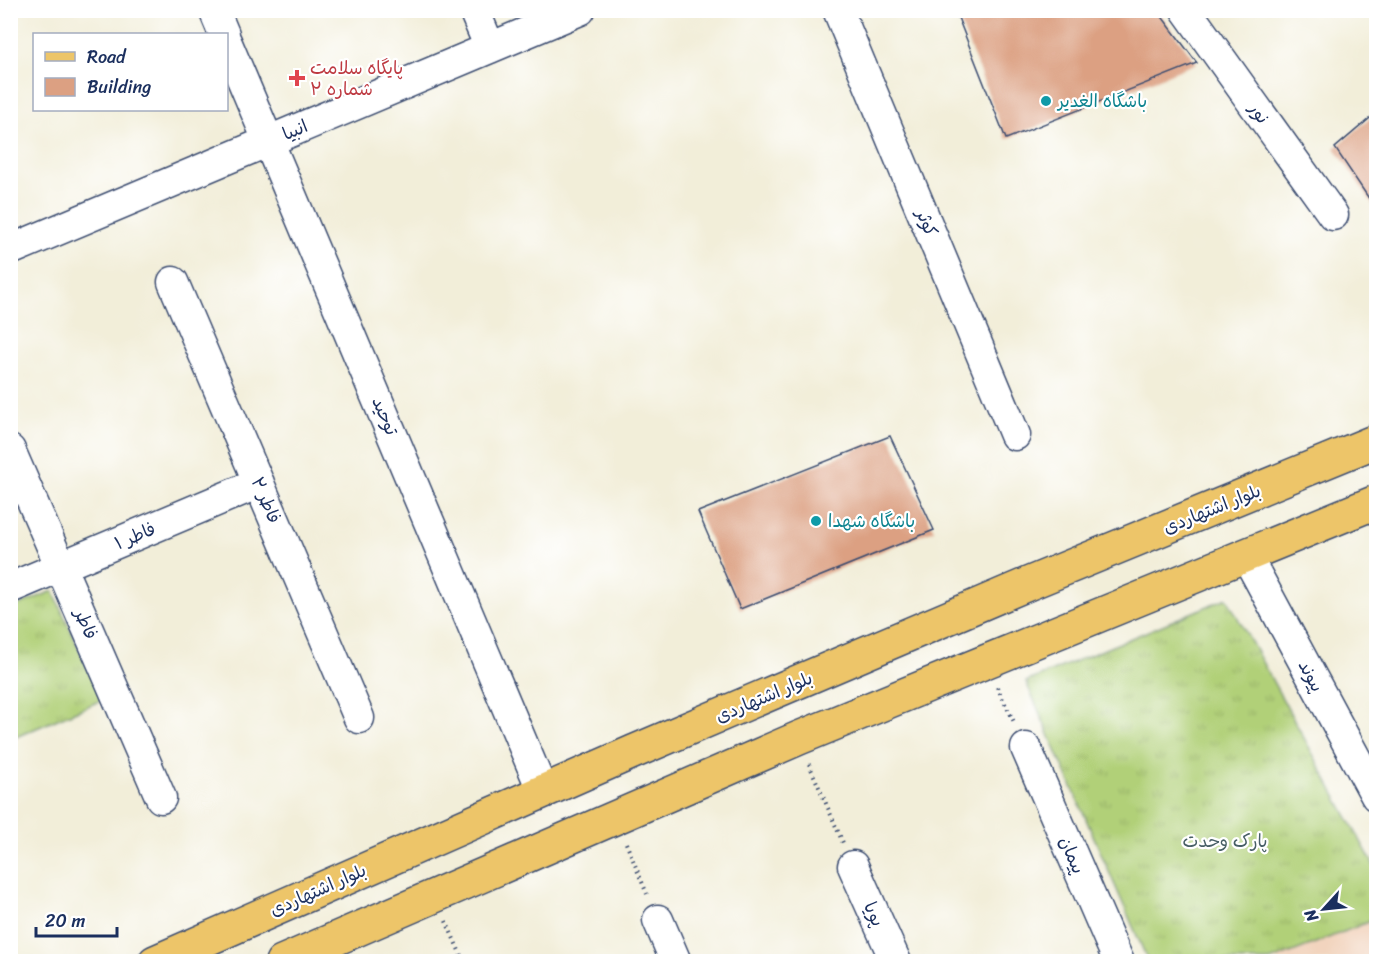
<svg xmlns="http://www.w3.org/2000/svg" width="1387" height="972" viewBox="0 0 1387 972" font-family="Sriracha,'Playpen Sans Arabic',sans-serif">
  <defs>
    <pattern id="grass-tufts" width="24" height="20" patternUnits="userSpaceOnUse" patternTransform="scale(1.5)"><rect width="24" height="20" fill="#b1d078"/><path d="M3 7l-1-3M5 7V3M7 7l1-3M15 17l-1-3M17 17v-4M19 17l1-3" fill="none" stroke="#98b36a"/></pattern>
  </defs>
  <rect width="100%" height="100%" fill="#fff"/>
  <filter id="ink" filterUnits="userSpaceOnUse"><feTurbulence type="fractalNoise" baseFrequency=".0167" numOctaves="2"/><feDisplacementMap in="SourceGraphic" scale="12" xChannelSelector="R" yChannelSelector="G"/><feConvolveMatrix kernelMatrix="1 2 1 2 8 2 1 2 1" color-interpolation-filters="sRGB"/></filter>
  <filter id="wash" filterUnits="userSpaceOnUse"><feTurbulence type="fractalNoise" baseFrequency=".008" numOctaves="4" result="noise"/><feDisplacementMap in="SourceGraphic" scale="24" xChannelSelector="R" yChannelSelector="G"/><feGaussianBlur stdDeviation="1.35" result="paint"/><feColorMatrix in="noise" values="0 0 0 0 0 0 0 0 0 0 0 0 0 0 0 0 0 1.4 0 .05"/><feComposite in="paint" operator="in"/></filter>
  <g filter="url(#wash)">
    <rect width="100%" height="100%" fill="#f2eed9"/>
    <!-- built -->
    <path fill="#f2d4be" d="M1376,919V961H1270Z"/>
    <!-- grass -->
    <path fill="url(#grass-tufts)" stroke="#66806b" stroke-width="1.5" d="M53,591L102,700L11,739V608Z
      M1227,598L1376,869V919L1270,961H1148L1026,682Z"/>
    <g id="blocks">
      <!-- building -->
      <path fill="#dca082" d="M955,10H1157L1197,63L1006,139Z
        M1376,113V209L1335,148Z
        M890,436L934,530L740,609L698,512Z"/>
    </g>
  </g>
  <g filter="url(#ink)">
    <use href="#blocks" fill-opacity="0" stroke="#3b4c70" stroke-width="1.5"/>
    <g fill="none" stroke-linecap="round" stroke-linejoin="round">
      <defs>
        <path id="minor" d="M214,10L224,34
          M474,10L490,48
          M838,10L1015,435
          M1186,10L1333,215
          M226,41L543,792
          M10,250L580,10
          M173,282L359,718
          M10,450L161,798
          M1246,555L1376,796
          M10,588L259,483
          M1026,748L1119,962
          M853,866L896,962
          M658,920L676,962"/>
        <path id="major" d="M155,962L633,752L1030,583L1376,441
          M282,962L799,738L1376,502"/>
      </defs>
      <!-- minor casing -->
      <use href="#minor" stroke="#3b4c70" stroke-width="33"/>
      <!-- major casing -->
      <use href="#major" stroke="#3b4c70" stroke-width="36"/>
      <!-- path -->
      <path stroke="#3b4c70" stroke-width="4" stroke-dasharray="1.5 4.5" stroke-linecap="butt" d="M997,687L1015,724
        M809,764L843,843
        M626,843L647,894
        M446,921L464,962"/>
      <!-- minor -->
      <use href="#minor" stroke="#fff" stroke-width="30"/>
      <!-- major -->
      <use href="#major" stroke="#edc569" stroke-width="33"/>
    </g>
  </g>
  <!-- markers -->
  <path fill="#e0444e" stroke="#fff" stroke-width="2" d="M294 69h6v6h6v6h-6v6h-6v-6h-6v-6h6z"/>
  <g fill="#0f9aa8" stroke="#fff" stroke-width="2">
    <circle cx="1046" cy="101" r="6"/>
    <circle cx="816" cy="521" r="6"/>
  </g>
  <g text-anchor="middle" stroke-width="4.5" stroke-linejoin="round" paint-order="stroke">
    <!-- health labels -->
    <g font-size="18" fill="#be3a42" stroke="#fff" text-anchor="start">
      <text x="310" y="74">پایگاه سلامت<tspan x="310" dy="21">شماره ۲</tspan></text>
    </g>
    <!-- culture labels -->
    <g font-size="18" fill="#0d838f" stroke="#fff" text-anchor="start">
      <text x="1058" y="107">باشگاه الغدیر</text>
      <text x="828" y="527">باشگاه شهدا</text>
    </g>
    <!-- street labels -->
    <g font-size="18" fill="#1b2f5e" stroke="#fff">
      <text transform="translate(1259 113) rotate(54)" y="6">نور</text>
      <text transform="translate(295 130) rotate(-23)" y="6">انبیا</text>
      <text transform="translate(927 223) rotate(67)" y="6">کوثر</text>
      <text transform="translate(385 416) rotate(67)" y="6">توحید</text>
      <text transform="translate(266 500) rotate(67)" y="6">فاطر ۲</text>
      <text transform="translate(1212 509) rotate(-22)" y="6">بلوار اشتهاردی</text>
      <text transform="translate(135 536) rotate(-23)" y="6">فاطر ۱</text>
      <text transform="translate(86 624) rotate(67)" y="6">فاطر</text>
      <text transform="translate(1311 676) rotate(62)" y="6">پیوند</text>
      <text transform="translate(764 697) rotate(-23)" y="6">بلوار اشتهاردی</text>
      <text transform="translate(1072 855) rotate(67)" y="6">پیمان</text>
      <text transform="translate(318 890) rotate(-24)" y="6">بلوار اشتهاردی</text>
      <text transform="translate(874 914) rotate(66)" y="6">پویا</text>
    </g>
    <!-- park labels -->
    <g font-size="18" fill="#485f66" stroke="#fff">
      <text x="1225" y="847">پارک وحدت</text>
    </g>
  </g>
  <!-- margin -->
  <rect width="1387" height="972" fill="none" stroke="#fff" stroke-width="36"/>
  <!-- legend -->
  <rect x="33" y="33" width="195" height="78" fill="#ffffff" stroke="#a4acbf" stroke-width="1.5"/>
  <rect x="45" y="52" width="30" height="9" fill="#edc569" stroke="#a4acbf" stroke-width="1.5"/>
  <text x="87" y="63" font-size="18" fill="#1b2f5e">Road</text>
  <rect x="45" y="78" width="30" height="18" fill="#dca082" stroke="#a4acbf" stroke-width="1.5"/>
  <text x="87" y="93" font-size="18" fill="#1b2f5e">Building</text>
  <!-- north arrow -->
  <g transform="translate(1324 909) rotate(243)" stroke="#ffffff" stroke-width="4.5" paint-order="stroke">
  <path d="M0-4.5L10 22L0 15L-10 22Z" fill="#1b2f5e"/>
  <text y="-9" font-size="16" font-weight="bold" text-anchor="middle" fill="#1b2f5e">N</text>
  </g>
  <!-- scale -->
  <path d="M36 927v9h81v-9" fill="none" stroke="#1b2f5e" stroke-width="3"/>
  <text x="45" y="927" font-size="18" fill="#1b2f5e" stroke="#ffffff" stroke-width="4.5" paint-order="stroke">20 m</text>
</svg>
